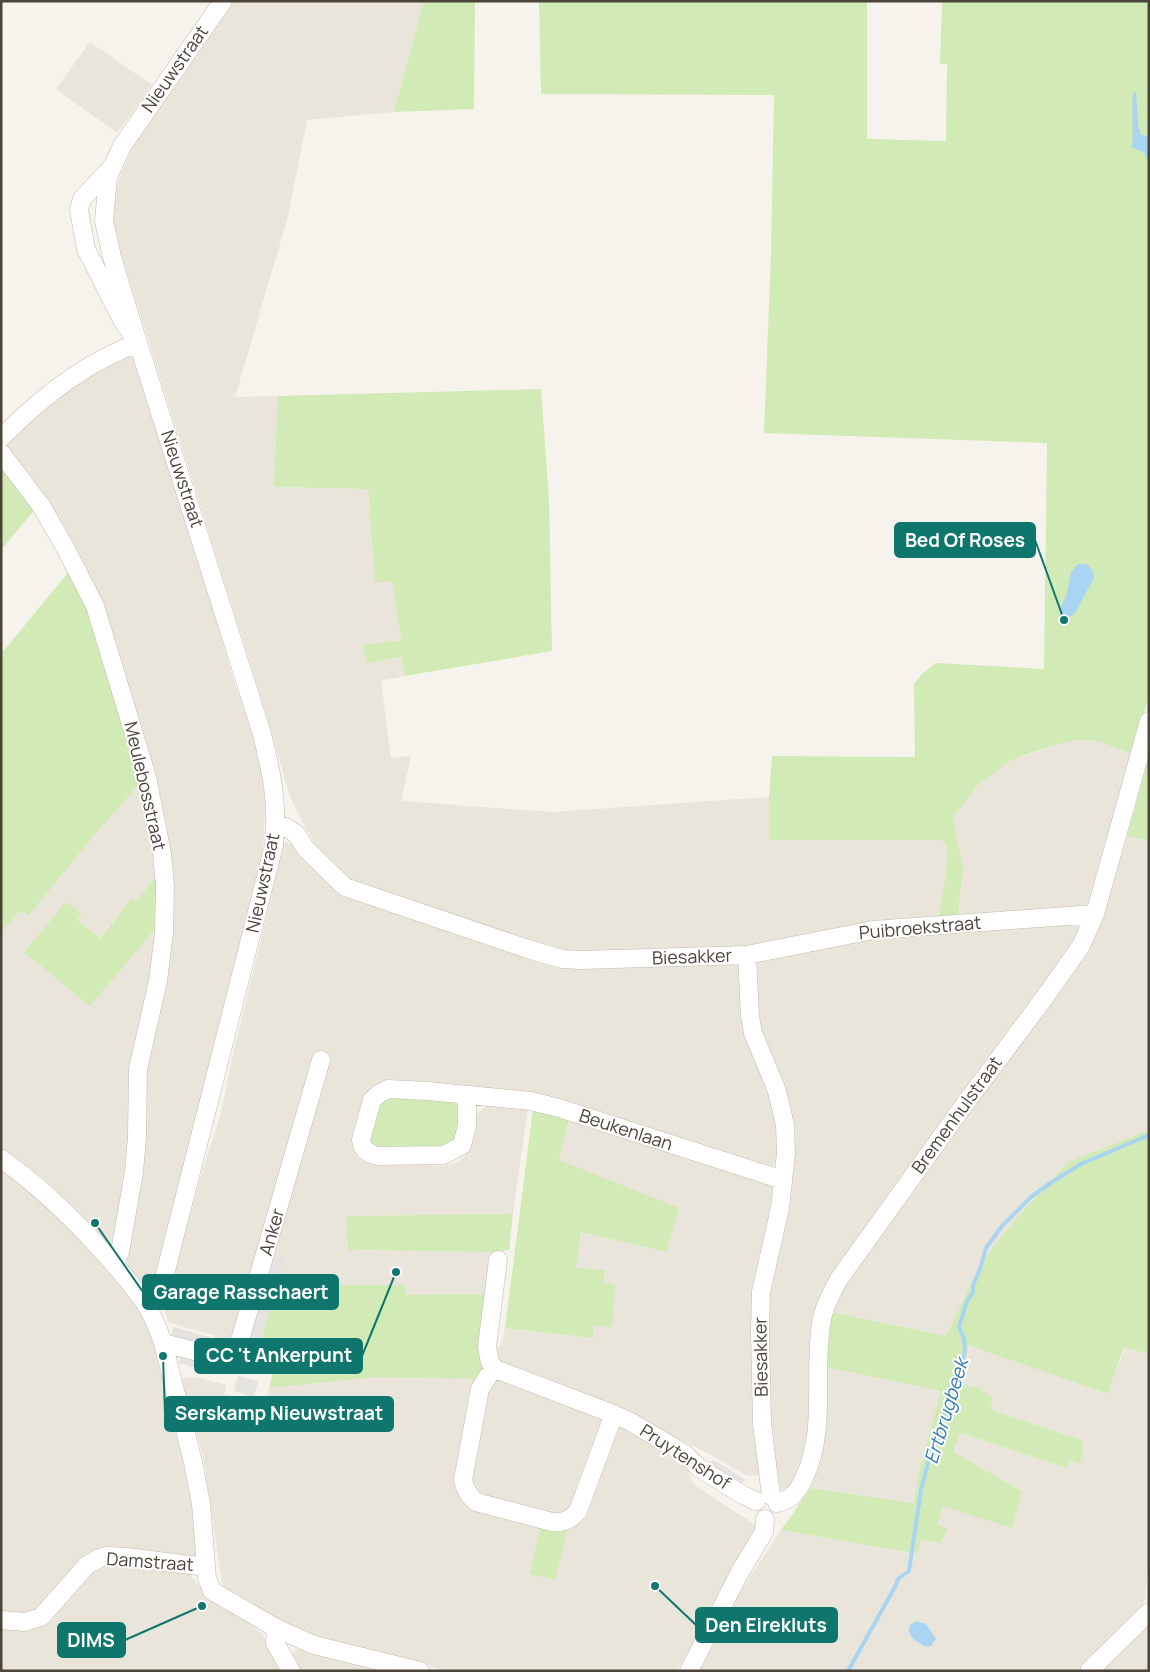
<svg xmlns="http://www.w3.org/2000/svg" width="1150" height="1672" viewBox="0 0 1150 1672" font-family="Manrope,sans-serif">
  <rect width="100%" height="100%" fill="#f6f3ec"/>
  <!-- residential -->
  <path fill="#eae5da" d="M233,1H424L394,112L307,120L287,220L235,397L278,396L275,487L368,489L375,583L392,581L401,640L364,645L367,663L402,657L405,676L381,681L391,758L411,756L401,801L553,812L769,797L770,840H942L947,848L946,874L938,919L741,949L570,953L353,885L322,855L307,831L291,799L265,711L113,228L112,195L135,141Z
    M90,42L152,85L117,133L56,89Z
    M128,354L134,356L204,576L233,678L260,754L266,796L263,849L256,893L155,1285L137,1280L122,1257L140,1112L170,914L107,629L6,449L8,437L61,390Z
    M1077,740L1098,741L1131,754L1089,904L1079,910L958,917L963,867L953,818L976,787L1010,761L1055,745Z
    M144,779L159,873L136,901L132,898L99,938L77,920L81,914L25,952L90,1005L162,921L118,1245L108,1248L78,1213L42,1178L1,1150V933L20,911L27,916L91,839Z
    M1127,836L1149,841V1130L1068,1162L1014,1221L982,1261L946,1336L831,1312L848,1274L1009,1055L1084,959L1098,930Z
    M283,842L290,843L328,878L550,964H740L781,1136L777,1160L773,1166L764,1169L565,1103L408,1085L355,1149L358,1158L367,1162L444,1166L456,1163L464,1157L471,1145L477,1114L487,1105L528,1109L513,1214L347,1216L348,1250L492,1252L486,1294L405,1295V1285H278L494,1352L502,1344L505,1328L593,1338L594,1325L604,1284L605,1271L576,1269L581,1232L666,1252L559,1160L569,1119L772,1184L776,1190L769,1236L762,1475L747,1476L711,1455L610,1404L618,1422L687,1469L693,1484L757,1526L707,1619L677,1671H449L314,1636L281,1624L226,1593L222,1583L203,1457L181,1379L196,1377L227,1385L224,1394L265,1404L277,1356L258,1351L259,1347L225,1340L222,1348L213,1344L214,1335L169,1323L164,1309L198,1186L221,1113L233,1054L262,936Z
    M1072,921L1077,924L1079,932L1074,942L894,1189L833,1278L814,1423L806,1464L785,1493L781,1490L772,1451L765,1320L789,1189L795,1148L794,1124L788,1101L768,1049L757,1017L756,957L874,936Z
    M1,1169L13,1177L90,1245L150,1322L189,1468L197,1538L196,1561L106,1556L38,1614H1Z
    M968,1344L1108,1394L1125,1347L1149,1354V1562L1145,1598L1142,1608L1083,1671H699L736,1598L781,1530L918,1554L921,1538L940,1543L947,1529L937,1526L943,1506L1022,1491L953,1452L961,1433L1067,1467L1082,1440L990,1410L978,1388L961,1384Z
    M826,1367L941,1391L922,1459L913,1503L811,1488L821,1457L824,1436Z
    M100,1563L191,1569V1577L207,1594L230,1607L262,1634L279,1657L287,1671H1V1625L12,1627Z
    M1149,1622V1671H1100Z
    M299,1646L391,1671H298L289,1658Z"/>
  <!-- green -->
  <path fill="#d2eab5" d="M424,1H475L474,109L394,112Z
    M539,1H867V139L946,141L947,64H940L942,1H1149V696L1131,754L1098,741L1077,740L1055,745L1030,753L1010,761L976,787L953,818L963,867L958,917L938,919L946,874L947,848L942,840H770L769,797L772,756L915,757L914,684L923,673L936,663L1044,669L1047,443L764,433L771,254L774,95L541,94Z
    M541,389L549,499L552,651L405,676L402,657L367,663L363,645L401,640L392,581L375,583L368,489L274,487L278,396Z
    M1,461L37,507L1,550Z
    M71,569L94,613L144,779L91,839L28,916L20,911L1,933V654Z
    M1149,757V841L1127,836Z
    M159,873L162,921L90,1006L24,952L66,902L82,914L77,920L100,938L132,898L136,901Z
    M391,1097L451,1101L459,1106L462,1124L450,1148L376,1149L369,1141L378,1107L382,1101Z
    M533,1109L569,1119L559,1160L679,1208L666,1252L581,1232L576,1268L605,1270L604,1283L615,1284L612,1327L594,1325L593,1338L505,1328Z
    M1149,1130V1354L1124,1347L1108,1394L968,1345L961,1384L978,1388L992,1397L991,1410L1082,1440L1083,1453L1079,1464L1070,1460L1067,1468L961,1433L953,1452L1022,1491L1012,1528L943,1506L937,1525L948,1529L940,1543L921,1539L918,1554L781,1530L811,1488L913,1503L922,1459L941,1391L826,1367V1341L831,1312L946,1336L982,1261L1014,1221L1068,1162Z
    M513,1214L509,1250L492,1252L348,1250L346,1216Z
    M277,1285H405V1295L486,1294L487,1369L481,1379L375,1377L269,1388L277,1356L258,1351Z
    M541,1524L567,1530L555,1580L530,1574Z"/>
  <!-- parking -->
  <path fill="#e5e3e0" d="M273,1252L285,1256L277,1285L257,1352L266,1355L261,1374L239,1367Z
    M174,1327L213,1338L210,1347L171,1336Z
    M181,1354L217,1364L214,1373L178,1363Z
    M238,1376L258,1381L254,1397L234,1391Z
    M714,1460L746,1480L736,1487L703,1466Z"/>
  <!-- water -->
  <path fill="#a9d4f2" d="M1136,92L1138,125L1141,135L1149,136L1148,160L1144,153L1132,147C1134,129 1131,111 1133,93Z
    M1078,564H1086C1091,568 1094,571 1094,578L1075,613L1068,618L1064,625L1059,623L1060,609L1067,593L1071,572Z
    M916,1621L926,1624L936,1639L931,1646L926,1647L913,1639L909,1632L910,1625Z"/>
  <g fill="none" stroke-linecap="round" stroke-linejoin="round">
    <!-- stream -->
    <path stroke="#a9d4f2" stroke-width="4" d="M848,1671L896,1585L898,1579L909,1571L921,1490L929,1459L940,1433L950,1392L957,1378L965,1352L964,1338L959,1327L967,1301L973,1292V1285L980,1269L986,1248L1002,1226L1031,1197L1052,1182L1081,1164L1149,1135"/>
    <defs>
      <path id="minor" d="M1,438C40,398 86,362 138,343L122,320L86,249L79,210L82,199L111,168
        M1,453L42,507L67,551L95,606L147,777L162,854L165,885L164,933L158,981L138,1069L137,1137L134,1172L120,1252L115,1265
        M276,824L286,827L296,834L306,849L345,887L528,949L562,959L581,960L747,955L873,930L1095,914
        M747,955L750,1016L753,1033L777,1091L785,1125L786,1153L780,1208L761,1292L760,1333L762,1423L771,1496
        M467,1095V1125L462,1145L444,1155L377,1156C368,1153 362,1150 361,1140L372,1100L380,1093L388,1089L428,1091L531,1101L559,1108L783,1180
        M1,1159C36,1183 66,1212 95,1243C113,1263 133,1284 148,1308C154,1319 159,1331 163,1343L193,1462L201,1504L207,1578L212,1591L276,1628L314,1645L420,1671
        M498,1260L487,1347L490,1362L495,1369L608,1412L629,1421L685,1454L699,1468L743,1495L756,1501
        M147,1307L159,1298L274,845C278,802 272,775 262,734L138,343L112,257L104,221L108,177L122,146L223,1
        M163,1343L234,1361L321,1060
        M495,1369L488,1376L480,1389L463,1480C465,1490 469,1496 476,1502L552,1522C564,1523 570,1520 578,1511L614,1414
        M777,1503C782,1502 787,1500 791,1497C797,1492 801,1485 804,1478C827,1431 813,1375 821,1325C823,1308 831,1294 839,1279L959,1112L1042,1001L1081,946L1095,914L1149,721
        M1,1620L25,1622L41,1617L87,1565L100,1558L106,1556L126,1557L206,1567
        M276,1628L275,1643L291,1671
        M689,1671L740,1572L764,1532L765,1519
        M1089,1671L1149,1612"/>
    </defs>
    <!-- minor casing -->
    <use href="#minor" stroke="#c2bbae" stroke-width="19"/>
    <!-- minor -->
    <use href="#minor" stroke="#fff" stroke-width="18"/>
  </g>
  <g text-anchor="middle" stroke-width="4" stroke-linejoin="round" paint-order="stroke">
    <!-- street labels -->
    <g font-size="18" fill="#4b4439" stroke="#fff">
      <text transform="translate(175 69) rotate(-55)" y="6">Nieuwstraat</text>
      <text transform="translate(182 479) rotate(72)" y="6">Nieuwstraat</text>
      <text transform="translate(145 786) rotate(77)" y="6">Meulebosstraat</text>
      <text transform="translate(263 883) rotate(-78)" y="6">Nieuwstraat</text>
      <text transform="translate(920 928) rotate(-5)" y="6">Puibroekstraat</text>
      <text transform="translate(692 957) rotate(-2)" y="6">Biesakker</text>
      <text transform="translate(957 1115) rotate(-54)" y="6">Bremenhulstraat</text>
      <text transform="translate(626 1130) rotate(18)" y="6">Beukenlaan</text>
      <text transform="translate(272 1232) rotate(-74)" y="6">Anker</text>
      <text transform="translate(761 1357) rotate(-91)" y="6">Biesakker</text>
      <text transform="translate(685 1457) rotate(33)" y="6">Pruytenshof</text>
      <text transform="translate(150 1562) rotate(4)" y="6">Damstraat</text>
    </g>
    <!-- water labels -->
    <g font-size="19" font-style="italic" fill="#2e7ab2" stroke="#fff">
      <text transform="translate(946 1411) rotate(-73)" y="7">Ertbrugbeek</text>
    </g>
  </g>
  <!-- callouts -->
  <path fill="none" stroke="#0f766e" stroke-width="2" d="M1064 620L1035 540M95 1223L143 1292M396 1272L362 1356M163 1356L165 1414M655 1586L696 1625M202 1606L125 1640"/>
  <g fill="#0f766e" stroke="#fff" stroke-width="2">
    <circle cx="1064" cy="620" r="5"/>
    <circle cx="95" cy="1223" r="5"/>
    <circle cx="396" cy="1272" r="5"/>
    <circle cx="163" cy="1356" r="5"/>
    <circle cx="655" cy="1586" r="5"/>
    <circle cx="202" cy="1606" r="5"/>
  </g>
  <g fill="#0f766e" stroke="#0f766e" stroke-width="2">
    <rect x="895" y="523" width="140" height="34" rx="5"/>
    <rect x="143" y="1275" width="195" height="34" rx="5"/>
    <rect x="195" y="1339" width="167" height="34" rx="5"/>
    <rect x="165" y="1397" width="228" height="34" rx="5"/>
    <rect x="696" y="1608" width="141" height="34" rx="5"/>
    <rect x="58" y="1623" width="67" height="34" rx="5"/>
  </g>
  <g font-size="19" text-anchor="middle" font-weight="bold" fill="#fff">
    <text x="965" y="547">Bed Of Roses</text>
    <text x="241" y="1299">Garage Rasschaert</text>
    <text x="279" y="1362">CC 't Ankerpunt</text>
    <text x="279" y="1420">Serskamp Nieuwstraat</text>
    <text x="766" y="1632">Den Eirekluts</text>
    <text x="91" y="1647">DIMS</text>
  </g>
  <!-- border -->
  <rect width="1150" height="1672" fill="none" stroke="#4b4439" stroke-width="5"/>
</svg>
